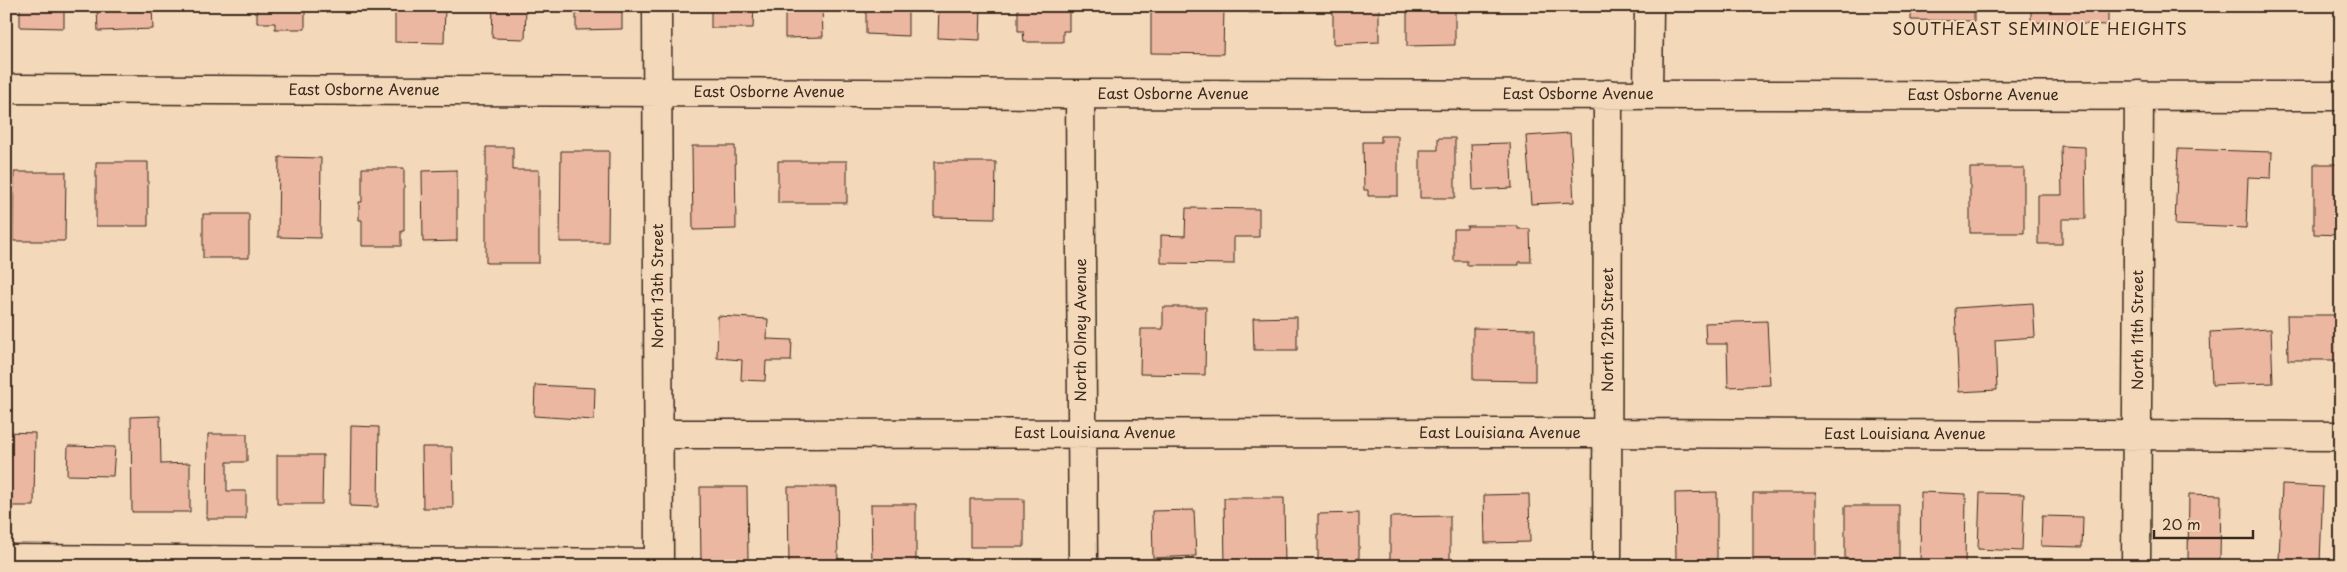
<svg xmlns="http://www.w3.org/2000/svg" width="2347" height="572" viewBox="0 0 2347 572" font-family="'Playpen Sans',sans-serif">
  <rect width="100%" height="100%" fill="#f3d8ba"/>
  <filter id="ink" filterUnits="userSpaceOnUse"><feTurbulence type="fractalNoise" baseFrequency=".02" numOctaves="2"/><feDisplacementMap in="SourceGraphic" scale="10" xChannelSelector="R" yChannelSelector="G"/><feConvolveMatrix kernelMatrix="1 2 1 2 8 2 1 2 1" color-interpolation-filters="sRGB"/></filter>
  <g filter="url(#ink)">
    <!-- building -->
    <path fill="#ecb7a1" stroke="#3b2a1e" d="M20,6H64V28L20,27Z
      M97,6H152L153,29L98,31Z
      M257,6H305V29H275V23H257Z
      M343,6H373V11L343,12Z
      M395,6H445L444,43L395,42Z
      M493,6H526L525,39L492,38Z
      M576,6H622V29L576,30Z
      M711,6H754L753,28H711Z
      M785,6H822L823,37L785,38Z
      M866,6H908V36L866,34Z
      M939,6H981L980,40L938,38Z
      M1018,6H1069V31H1063V42H1024L1023,31H1018Z
      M1151,6H1224L1223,54L1151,53Z
      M1248,6H1283V12L1249,13Z
      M1333,6H1379V42L1333,44Z
      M1407,6H1455V45L1407,46Z
      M1911,6H1974V21L1911,20Z
      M2031,6H2108V25L2031,22Z
      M1570,133L1574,202L1531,204L1526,136Z
      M1381,136H1398V196H1368V190H1364L1363,142H1381Z
      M1438,138H1455V198H1420V150H1438Z
      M1510,143L1512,188L1473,190L1471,144Z
      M692,146H735L736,229L693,230Z
      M2061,146L2085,147L2086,219H2062V244H2038V195H2062Z
      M486,147H513V170H539V263H486Z
      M2178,149L2272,152L2271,178L2248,177L2246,228L2175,225Z
      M561,151H609L608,242H560Z
      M279,157L321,158L320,238L278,237Z
      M778,161H847V203H778Z
      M96,162H148V226H96Z
      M934,162H996L995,218L934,217Z
      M2314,164H2341V235L2314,234Z
      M362,168H404V231H401V246H362V220H359V202H362Z
      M1970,168H2024V233H1970Z
      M457,170V241L423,242L422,171Z
      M14,172H66L65,241H13Z
      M1186,208L1259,209V237H1234V264L1161,263V235L1185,236Z
      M203,214H249V258H203Z
      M1467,226H1518V229H1530L1531,262H1519V265H1467V261H1454V229H1467Z
      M2033,303L2035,337L1995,340L1997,390L1959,392L1955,308Z
      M1163,307H1206L1205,375L1140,374L1141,329H1163Z
      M2287,315H2341V360H2288Z
      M718,316L768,319L767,339L792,340L791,361H766L765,381L741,380L742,360L717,358Z
      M1297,317V350H1254L1253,318Z
      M1767,321L1770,385L1728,387L1727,344H1706L1705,323Z
      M1473,328L1535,329V381L1473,380Z
      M2271,329L2273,383L2212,385L2210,332Z
      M535,385L595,388L594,420L534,416Z
      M160,416L161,464L190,463V512H132L131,417Z
      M351,426L379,427L378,507L350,506Z
      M6,432L35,433L34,506H6Z
      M208,434H247V462H227V491H246V519H207Z
      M68,446L115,447L113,476L67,475Z
      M422,447H452L453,508H423Z
      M277,455H323L322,504H277Z
      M2282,485L2323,487L2320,562L2279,561Z
      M700,487H747L748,561L701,562Z
      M788,487H837L838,566H789Z
      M1717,492V560H1697V566H1682V560H1676L1675,493Z
      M1921,492L1966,494L1965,566H1920Z
      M1753,493H1816V563H1753Z
      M1980,493L2024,494L2022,551L1978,549Z
      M1529,494L1530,542L1485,543L1484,495Z
      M2189,494L2221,495L2220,559H2188Z
      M1224,498H1284L1285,566H1225Z
      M970,499H1024V547H970Z
      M871,504H916V566H872Z
      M1845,506H1900V559L1845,560Z
      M1194,510L1196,556L1153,558L1152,511Z
      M1359,513V566H1318V514Z
      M1450,516V566H1390V517Z
      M2042,516L2083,517L2082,547L2041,546Z"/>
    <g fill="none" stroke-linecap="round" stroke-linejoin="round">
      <defs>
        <path id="minor" d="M657,6L659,566
          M6,89L1080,94L2341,96
          M1080,94L1083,566
          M1648,94L1649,6
          M659,434L1608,433L2341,436
          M6,559L659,563
          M1607,566L1608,94
          M2136,566L2139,95"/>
      </defs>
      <!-- minor casing -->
      <use href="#minor" stroke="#3b2a1e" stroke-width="31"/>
      <!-- minor -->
      <use href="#minor" stroke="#f3d8ba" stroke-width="28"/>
    </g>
  </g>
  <g text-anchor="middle" stroke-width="4.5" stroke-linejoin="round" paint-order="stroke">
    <!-- street labels -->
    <g font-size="15" fill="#3b2a1e" stroke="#f3d8ba">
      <text x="364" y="95">East Osborne Avenue</text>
      <text x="769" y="97">East Osborne Avenue</text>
      <text x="1173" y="99">East Osborne Avenue</text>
      <text x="1578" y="99">East Osborne Avenue</text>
      <text x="1983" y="100">East Osborne Avenue</text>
      <text transform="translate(658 286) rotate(-90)" y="5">North 13th Street</text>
      <text transform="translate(1081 330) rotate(-90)" y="5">North Olney Avenue</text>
      <text transform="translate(1608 330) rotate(-90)" y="5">North 12th Street</text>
      <text transform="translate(2138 330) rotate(-90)" y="5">North 11th Street</text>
      <text x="1095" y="438">East Louisiana Avenue</text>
      <text x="1500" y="438">East Louisiana Avenue</text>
      <text x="1905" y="439">East Louisiana Avenue</text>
    </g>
    <!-- neighbourhood labels -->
    <g font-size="16" letter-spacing="1" fill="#3b2a1e" stroke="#f3d8ba">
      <text x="2040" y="35">SOUTHEAST SEMINOLE HEIGHTS</text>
    </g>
  </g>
  <!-- margin -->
  <rect width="2347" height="572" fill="none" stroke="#f3d8ba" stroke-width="25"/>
  <rect x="12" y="12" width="2322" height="547" fill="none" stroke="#3b2a1e" stroke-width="2" filter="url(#ink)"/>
  <!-- scale -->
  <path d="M2154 530v8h99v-8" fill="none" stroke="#3b2a1e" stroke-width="2.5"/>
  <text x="2162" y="530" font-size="15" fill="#3b2a1e" stroke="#f3d8ba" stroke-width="4" paint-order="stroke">20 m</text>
</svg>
